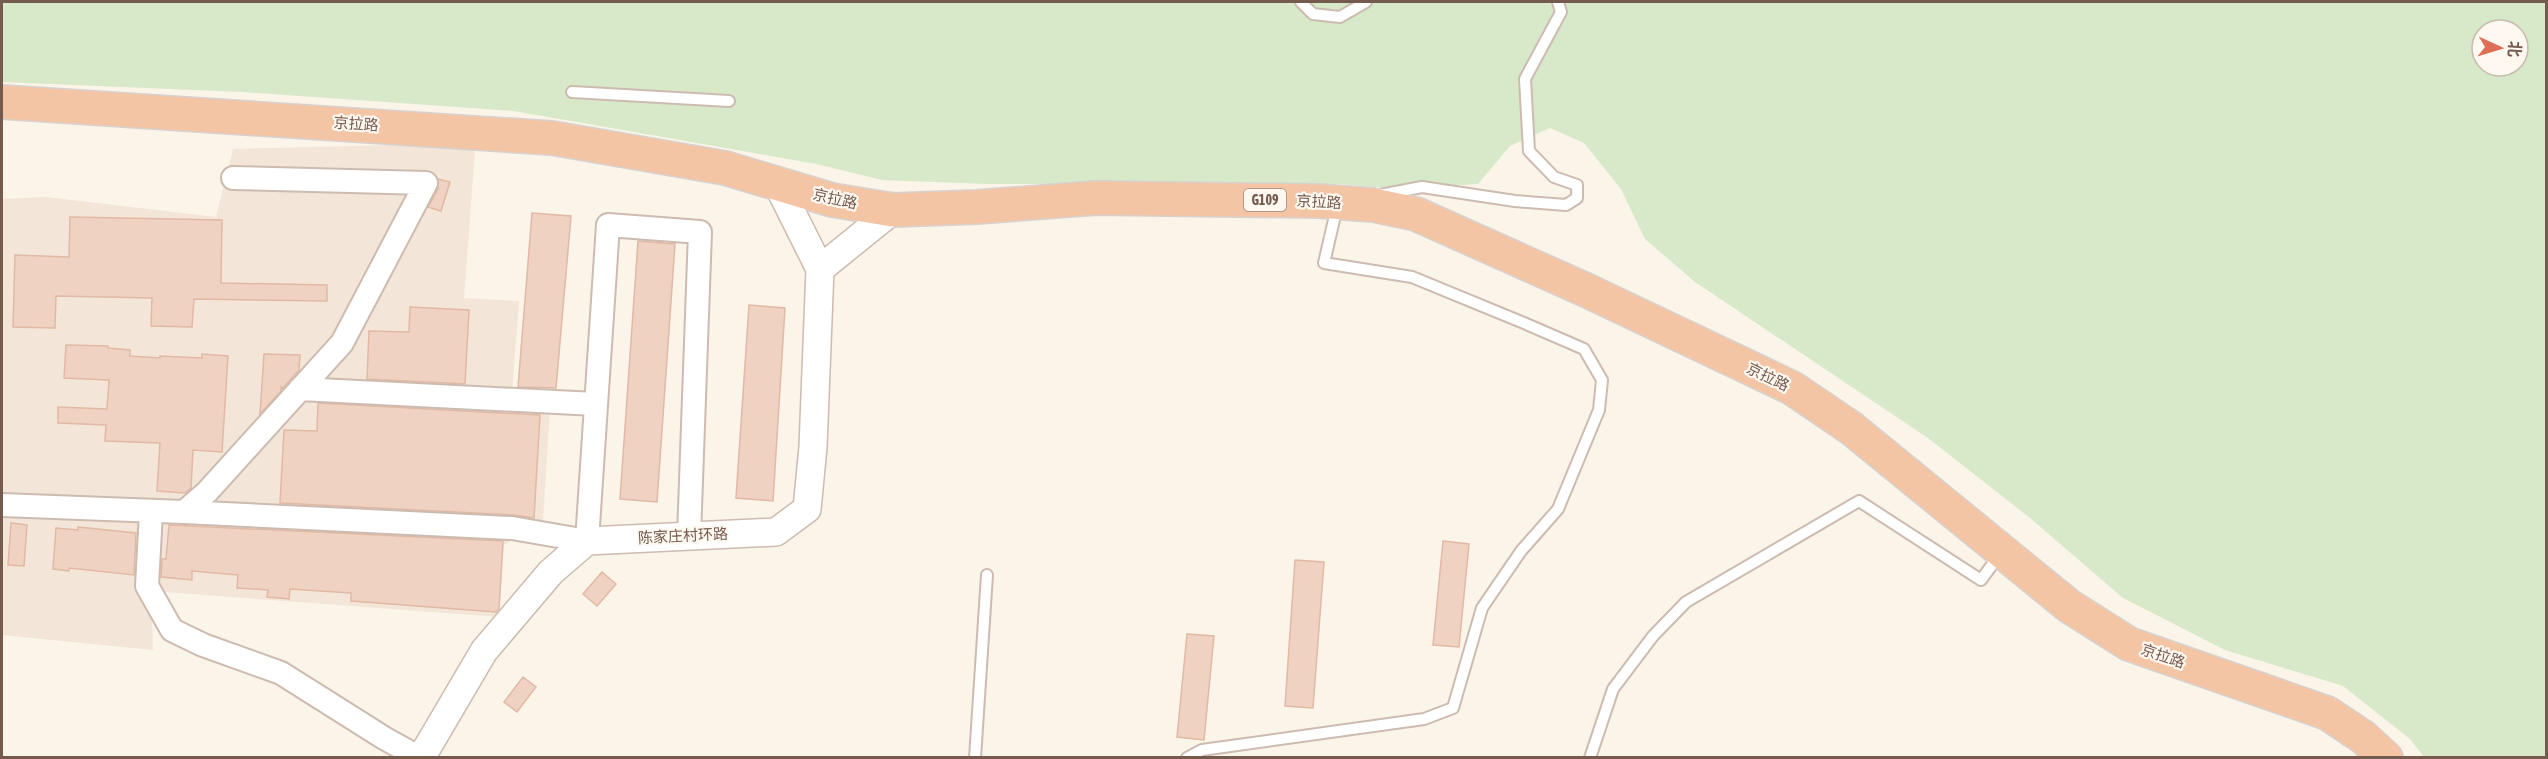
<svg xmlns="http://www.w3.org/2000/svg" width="2548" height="759" viewBox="0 0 2548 759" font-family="'Asap Condensed','Noto Sans SC',sans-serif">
  <rect width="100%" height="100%" fill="#fbf4e9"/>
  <!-- residential -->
  <path fill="#f3e5d8" d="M393,145L475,150L464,298L519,301L511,406L550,408L543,521L504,545L499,617L151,591L153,650L2,635V199L46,197L216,217L233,149Z"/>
  <!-- green -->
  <path fill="#d7e9c8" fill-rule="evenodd" d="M2,2H2546V757H2424L2410,739L2343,686L2225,650L2123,598L2030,518L1928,438L1695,282L1645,239L1621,189L1584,143L1550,128L1510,146L1478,184L1402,189L1337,184H988L882,180L816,164L514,111L243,92L2,82ZM2482,30H2518V66H2482Z"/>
  <!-- building -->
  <path fill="#efd2c2" stroke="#e1b9a4" stroke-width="1.5" d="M438,179L450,182L441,211L428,207L438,189Z
    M532,213L571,216L556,388L518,387Z
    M70,217L222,220L221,283L327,285V301L194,299L192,327L151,326L152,298L56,296L55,328L13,327L15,255L69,257Z
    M638,241L675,244L657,502L620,499Z
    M749,305L785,308L773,501L736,498Z
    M410,307L469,310L465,384L367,379L369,331L409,332Z
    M66,345L108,346V348L130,350V356L160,358V356L202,358V354L228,356L222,452L193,450L191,488L185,493L157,491L160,443L105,441L106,425L58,423V407L107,409L109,380L64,378Z
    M264,354L300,355L299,370L283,388L281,387V391L260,414Z
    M318,403L540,415L534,518L513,515L280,503L284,430L317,431Z
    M11,523L27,525L24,566L8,565Z
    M169,525L503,541L499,609L496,612L351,601V593L290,589L289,599L267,597L268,590L237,588L238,575L192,571V580L161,577L162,559H166Z
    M78,527L136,533L134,575L69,568V571L53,569L56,528L78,530Z
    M1443,541L1469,544L1459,647L1433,645Z
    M1295,560L1324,562L1313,708L1285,706Z
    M602,572L616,584L597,606L583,594Z
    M1187,634L1214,636L1204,740L1177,737Z
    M523,677L536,687L517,712L504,702Z"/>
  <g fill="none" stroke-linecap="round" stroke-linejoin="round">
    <defs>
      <path id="service" d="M1301,2L1313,14L1340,17L1366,2
        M572,92L729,101
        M1380,195L1422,187L1515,201L1566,205L1577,198V185L1554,177L1529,151L1525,79L1561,12L1558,2
        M975,758L987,575
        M1187,758L1202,750L1424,719L1453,708L1482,608L1521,551L1558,509L1599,410L1602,380L1584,349L1524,323L1412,277L1324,263L1337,207
        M1590,758L1613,689L1653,636L1686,602L1859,501L1981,580L2000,554"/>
      <path id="minor" d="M300,389L595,404
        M2,505L184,512L512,528L587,541L608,225L700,232L689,536
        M151,512L147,586L172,630L203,645L281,673L384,738L420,758
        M184,512L207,492L342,343L426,183L233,178"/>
      <path id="tertiary" d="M777,183L820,269L893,210
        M421,758L484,651L551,572L587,541L776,532L807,509L813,447L820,269"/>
      <path id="trunk" d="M2,102L552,138L725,168L832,200L893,210L977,207L1096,198L1318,201L1373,205L1416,214L1588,291L1792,388L1851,428L2069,606L2129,644L2327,713L2363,737L2386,758"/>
    </defs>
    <!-- service casing -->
    <use href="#service" stroke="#cdbbb0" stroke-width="14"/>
    <!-- minor casing -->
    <use href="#minor" stroke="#cdbbb0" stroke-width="26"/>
    <!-- tertiary casing -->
    <use href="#tertiary" stroke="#cdbbb0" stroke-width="30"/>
    <!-- trunk casing -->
    <use href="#trunk" stroke="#d8d1cd" stroke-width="36"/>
    <!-- service -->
    <use href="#service" stroke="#fff" stroke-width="10"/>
    <!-- minor -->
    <use href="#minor" stroke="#fff" stroke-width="22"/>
    <!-- tertiary -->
    <use href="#tertiary" stroke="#fff" stroke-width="27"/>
    <!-- trunk -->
    <use href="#trunk" stroke="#f4c5a5" stroke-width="33"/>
  </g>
  <g text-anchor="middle" stroke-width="4.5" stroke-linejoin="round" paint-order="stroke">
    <!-- shield labels -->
    <rect fill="#fef8f0" stroke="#9e897f" stroke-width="1.5" x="1244" y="189" width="42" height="22" rx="4.5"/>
    <g font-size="14" font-weight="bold" fill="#755a4e">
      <text x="1265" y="205">G109</text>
    </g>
    <!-- street labels -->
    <g font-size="15" fill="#755a4e" stroke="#fef8f0">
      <text transform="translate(356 124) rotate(4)" y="5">京拉路</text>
      <text transform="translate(835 199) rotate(13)" y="5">京拉路</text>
      <text transform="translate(1319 202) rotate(3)" y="5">京拉路</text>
      <text transform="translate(1768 377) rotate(26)" y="5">京拉路</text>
      <text transform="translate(683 536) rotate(-3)" y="5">陈家庄村环路</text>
      <text transform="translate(2163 656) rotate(19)" y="5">京拉路</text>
    </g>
  </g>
  <!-- border -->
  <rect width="2548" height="759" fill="none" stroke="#755a4e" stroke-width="6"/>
  <!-- north arrow -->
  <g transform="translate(2500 48) rotate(94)"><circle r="28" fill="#fef8f0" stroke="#c7b9af" stroke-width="1.5"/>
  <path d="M0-4.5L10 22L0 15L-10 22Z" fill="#de6f56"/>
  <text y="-9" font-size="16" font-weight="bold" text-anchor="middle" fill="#755a4e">北</text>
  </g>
</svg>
